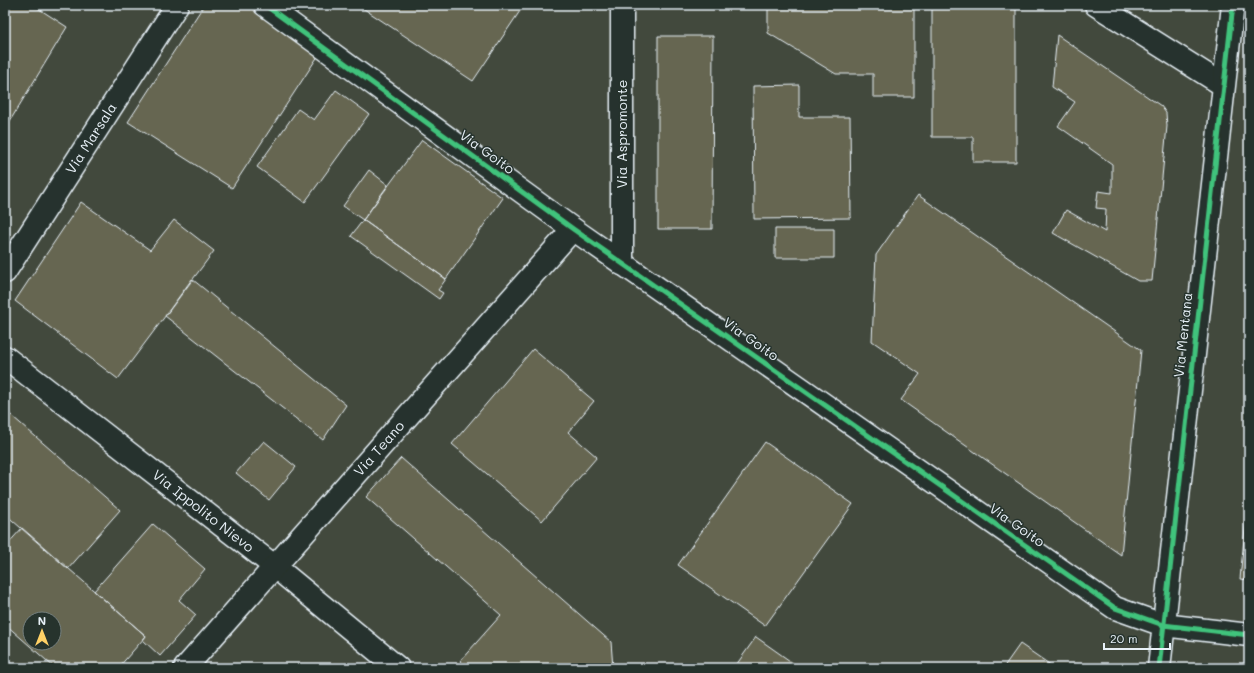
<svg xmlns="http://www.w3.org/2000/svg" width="1254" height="673" viewBox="0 0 1254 673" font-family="Mali,sans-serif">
  <rect width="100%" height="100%" fill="#333d34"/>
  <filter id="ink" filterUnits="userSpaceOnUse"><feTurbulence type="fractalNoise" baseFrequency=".025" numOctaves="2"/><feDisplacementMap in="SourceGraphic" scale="8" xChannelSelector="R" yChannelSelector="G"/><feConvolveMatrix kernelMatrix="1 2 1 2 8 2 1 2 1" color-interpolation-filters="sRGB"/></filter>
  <g filter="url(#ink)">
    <!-- built -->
    <path fill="#42493d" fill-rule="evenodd" d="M5,5H1249V668H5ZM30,619H54V643H30Z"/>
    <!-- building -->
    <path fill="#666651" stroke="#e8f1f8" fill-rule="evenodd" d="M5,5H33L67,27L5,129Z
      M204,5H253L322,50L232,188L128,122Z
      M358,5H524L473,81Z
      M768,5H914V97H873V74H836L768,33Z
      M932,5H1016V162H973V137H932Z
      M1057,35L1161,106L1166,113L1167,126L1152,281H1138L1053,233L1066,210L1105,232L1106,209L1096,208L1098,191L1112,193V164L1058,126L1075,102L1052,87Z
      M658,36H713L712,229H658Z
      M799,85V117H850L851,218L754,219L753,86Z
      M336,90L369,114L305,202L257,167L298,109L314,120Z
      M422,140L503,198L446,279L363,220Z
      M369,170L388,185L363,220L343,206Z
      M918,195L1141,350L1121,555L901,400L920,374L872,341L876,255Z
      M81,202L150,250L174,220L214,251L118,379L15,301Z
      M363,220L446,279L438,290L443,293L439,299L351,236Z
      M775,229H834V258H775Z
      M192,279L346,405L323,440L165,316Z
      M533,349L594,401L568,432L597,457L542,521L452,444Z
      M5,410L120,510L68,569L5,514Z
      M264,441L296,467L269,500L236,473Z
      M765,442L853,504L765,626L678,565Z
      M401,458L611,642L613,668H468L460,661L501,615L366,497Z
      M1249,488V580L1240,579Z
      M5,514L10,518L5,525Z
      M153,524L205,569L179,600L196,615L160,656L143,640L146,636L94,591Z
      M22,528L146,636L118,668H55L5,624V547ZM30,619H54V643H30Z
      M756,637L800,668H734Z
      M1020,644L1055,668H1003Z"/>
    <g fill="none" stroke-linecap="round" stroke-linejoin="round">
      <defs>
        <g id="minor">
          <path d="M265,5L573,229L1115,608L1163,625L1249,635"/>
          <path d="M622,5V264"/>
          <path d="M1096,5L1223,85"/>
          <path id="s1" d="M5,272L177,5"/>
          <path id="s2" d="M5,357L274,566L398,668"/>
          <path id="s3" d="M185,668L573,229"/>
          <path d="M1159,668L1233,5"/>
        </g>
      </defs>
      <!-- minor casing -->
      <use href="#minor" stroke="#e8f1f8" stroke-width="25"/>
      <!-- minor -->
      <use href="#minor" stroke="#26332d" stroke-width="22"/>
      <defs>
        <path id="cycleway" d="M265,5L573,229L1115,608L1163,625L1249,635
          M1159,668L1233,5"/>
      </defs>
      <!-- cycleway casing -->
      <use href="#cycleway" stroke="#26332d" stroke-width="8"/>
      <!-- cycleway -->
      <use href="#cycleway" stroke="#40c37c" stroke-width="5"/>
    </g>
  </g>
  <g text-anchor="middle" stroke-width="3" stroke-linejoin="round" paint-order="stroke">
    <!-- street labels -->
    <g font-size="14" fill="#e8f1f8" stroke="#26332d">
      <text transform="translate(622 134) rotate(-90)" y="5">Via Aspromonte</text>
      <text dy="5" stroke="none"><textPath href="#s1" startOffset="159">Via Marsala</textPath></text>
      <text transform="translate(487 152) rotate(36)" y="5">Via Goito</text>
      <text transform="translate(1183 335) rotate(-84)" y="5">Via Mentana</text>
      <text transform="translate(751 339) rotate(35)" y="5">Via Goito</text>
      <text dy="5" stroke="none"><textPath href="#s3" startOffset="293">Via Teano</textPath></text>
      <text dy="5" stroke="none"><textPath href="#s2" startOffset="251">Via Ippolito Nievo</textPath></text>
      <text transform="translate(1017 525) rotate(35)" y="5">Via Goito</text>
    </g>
  </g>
  <!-- margin -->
  <rect width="1254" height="673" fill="none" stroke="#26332d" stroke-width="20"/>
  <rect x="10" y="10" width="1234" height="653" fill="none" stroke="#e8f1f8" stroke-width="1.5" filter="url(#ink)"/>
  <!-- north arrow -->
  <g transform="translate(42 631)"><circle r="19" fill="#26332d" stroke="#747f7e"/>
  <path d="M0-3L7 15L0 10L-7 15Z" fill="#ffd166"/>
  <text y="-6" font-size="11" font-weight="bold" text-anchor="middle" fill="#e8f1f8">N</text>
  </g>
  <!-- scale -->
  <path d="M1104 643v6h66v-6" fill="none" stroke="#e8f1f8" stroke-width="2"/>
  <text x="1110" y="643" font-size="12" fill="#e8f1f8" stroke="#26332d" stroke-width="3" paint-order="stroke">20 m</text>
</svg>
